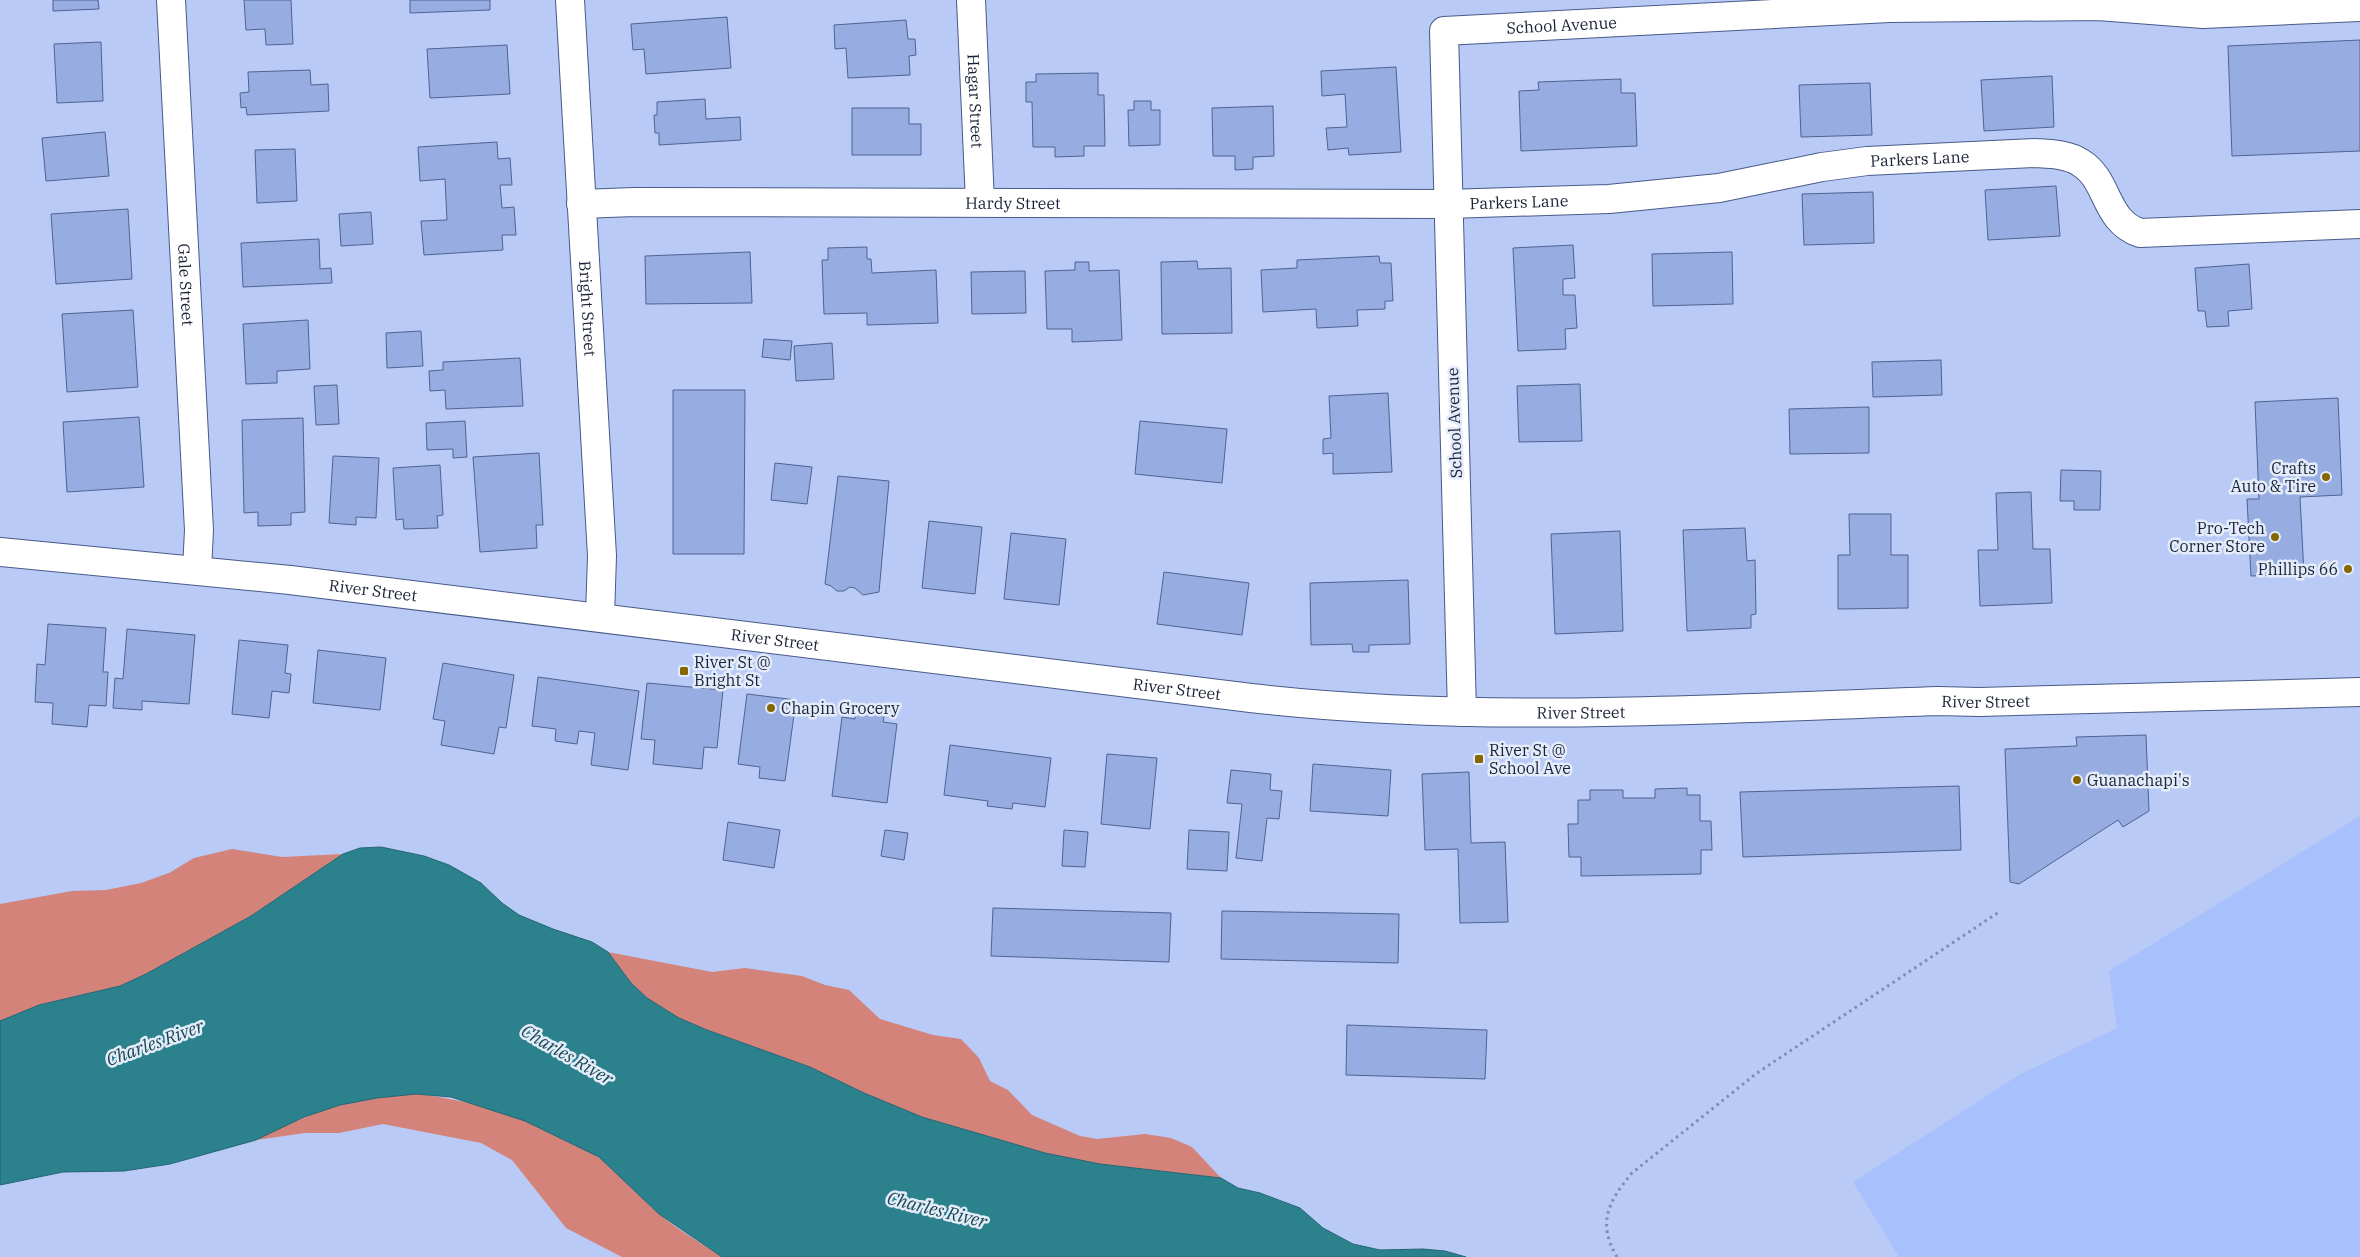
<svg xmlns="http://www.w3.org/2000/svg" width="2360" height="1257" viewBox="0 0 2360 1257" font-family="'IBM Plex Serif',serif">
  <rect width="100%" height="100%" fill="#b8caf5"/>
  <!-- built -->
  <path fill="#a8c0fc" d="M2360,816V1257H1899L1853,1182L2019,1075L2117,1028L2109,971Z"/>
  <!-- green -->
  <path fill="#d4837a" d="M232,849L282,857L343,854L251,916L146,974L120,986L39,1005L0,1021V904L72,891L106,890L141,883L169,873L194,858Z
    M608,952L712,972L745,968L802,976L825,985L849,990L880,1019L933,1035L961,1039L979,1058L990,1081L1008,1090L1032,1115L1080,1136L1097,1139L1145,1134L1171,1138L1192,1147L1221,1178L1100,1164L1045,1153L922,1117L864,1093L810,1067L707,1030L679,1018L647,998L631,983Z
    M416,1094C477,1100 545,1123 598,1157C621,1172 638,1196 659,1214C678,1230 701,1243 722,1257H622L566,1228L512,1160L481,1143L383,1124L339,1133H305L256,1140C283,1127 310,1113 339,1105C364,1098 390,1096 416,1094Z"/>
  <!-- water -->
  <path fill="#2b828d" stroke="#266573" d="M381,847L424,856L449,865L481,883L502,903L519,915L553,929L592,942L608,952L631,983L647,998L679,1018L707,1030L810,1067L864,1093L922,1117L1045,1153L1100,1164L1221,1178L1238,1188L1260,1193L1300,1208L1323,1228L1353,1244L1380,1250L1423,1249L1445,1251L1466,1257H722L659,1214L599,1157L525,1121L451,1097L416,1094L377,1098L340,1105L304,1117L256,1140L170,1164L124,1171L63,1172L0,1185V1021L39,1005L120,986L146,974L251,916L343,854L360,848Z"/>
  <!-- building -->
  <path fill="#97ade1" stroke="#506292" d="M53,0H98L99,9L53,11Z
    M244,0H291L293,44L266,45L265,29L246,30Z
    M410,0H490V10L410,13Z
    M727,17L731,68L646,74L644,49L633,50L631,24Z
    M906,20L908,39H915L916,55L909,56L910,75L848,78L846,48L835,49L834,25Z
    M2360,40V151L2232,156L2228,46Z
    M101,42L103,101L57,103L54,44Z
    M507,45L510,94L430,98L427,49Z
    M1396,67L1401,152L1349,155L1348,148L1328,150L1326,128L1347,127L1345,94L1322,96L1321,71Z
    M310,70L311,85L328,84L329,111L247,115L246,107L241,108L240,93L249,92L248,72Z
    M1098,73V95H1104L1105,146H1084V156L1055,157V147H1033L1032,102H1026V82H1036V74Z
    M2052,76L2054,127L1984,131L1981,80Z
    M1621,79V93H1635L1637,146L1521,151L1519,91L1539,90L1538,82Z
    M1870,83L1872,135L1801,137L1799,85Z
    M705,99L706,119L740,117L741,140L659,145V133H655L654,115H657V102Z
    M1134,101H1151V110H1160V145L1129,146L1128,110H1134Z
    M1273,106L1274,156L1253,157V169L1235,170V156H1213L1212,108Z
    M852,108H909V124H921V155H852Z
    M105,132L109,176L46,181L42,138Z
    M497,142L498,159L510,158L512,185H500L502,208L514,207L516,235H502L503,250L424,255L421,221L447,220L445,179L420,181L418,147Z
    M295,149L297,201L257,203L255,150Z
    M2056,186L2060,236L1988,240L1985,190Z
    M1873,192L1874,243L1804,245L1802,194Z
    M128,209L132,279L56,284L51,214Z
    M371,212L373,244L341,246L339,214Z
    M319,239L320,269L331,268L332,283L243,287L241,243Z
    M1573,245L1575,278L1563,279V295H1575L1577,328L1565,329L1566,349L1518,351L1513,248Z
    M867,247V259H871L872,273L936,270L938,323L867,325V313L824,314L822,260H828V248Z
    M750,252L752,303L646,304L645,256Z
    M1732,252L1733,304L1653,306L1652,254Z
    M1379,256L1380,263H1391L1393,301H1385V309L1357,310L1358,326L1317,328L1316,309L1263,312L1261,270L1297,268V260Z
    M1197,261L1198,269L1231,268L1232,333L1162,334L1161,262Z
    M1075,262H1089V271L1119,270L1122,340L1072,342V329H1047L1045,271L1075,270Z
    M2249,264L2252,309L2228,311L2229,326L2207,327L2205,311H2198L2195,268Z
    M1025,271L1026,313L972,314L971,272Z
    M133,310L138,387L67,392L62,314Z
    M308,320L310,369L277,371V383L246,384L243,324Z
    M421,331L423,366L387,368L386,333Z
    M764,339L792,341L790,360L762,357Z
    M832,343L834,379L796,381L794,346Z
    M520,358L523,406L446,409L445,390L430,391L429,371L443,370V362Z
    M1941,360L1942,395L1873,397L1872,362Z
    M1580,384L1582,441L1519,442L1517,386Z
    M337,385L339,424L316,425L314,386Z
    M673,390H745L744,554H673Z
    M1388,393L1392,472L1333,474V453L1323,454V439L1331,438L1329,396Z
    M2338,398L2342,495L2300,497L2304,574L2251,576L2247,499H2259L2255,402Z
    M1869,407V453L1790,454L1789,409Z
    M139,417L144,487L67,492L63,422Z
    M303,418L305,512L291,513V525L258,526V512L244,513L242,420Z
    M465,421L467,457L453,458V449L427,450L426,423Z
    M1140,421L1227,429L1222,483L1135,474Z
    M539,453L543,525H536L537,548L480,552L473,457Z
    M333,456L379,458L376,518L356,517V525L329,523Z
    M775,463L812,467L807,504L771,500Z
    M440,465L443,515L437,516L438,528L404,529L403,519L396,520L393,468Z
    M2061,470L2101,471L2100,510H2074V501H2060Z
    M838,476L889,481L879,592L863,595L855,588L850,587L844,591H837L831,586L825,584Z
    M2031,492L2033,549H2050L2052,603L1980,606L1978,550H1998L1996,493Z
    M1849,514H1891V555H1908V608L1838,609V555H1850Z
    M929,521L982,527L975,594L922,588Z
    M1745,528L1747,561L1755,560L1756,614L1751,615V628L1687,631L1683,530Z
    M1620,531L1623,631L1555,634L1551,534Z
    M1011,533L1066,539L1059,605L1004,599Z
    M1164,572L1249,583L1242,635L1157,624Z
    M1408,580L1410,644L1369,645V652H1353L1352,644L1311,645L1310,583Z
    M48,624L106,628L103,672H108L106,706L89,705L87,727L52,724L53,703L35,702L37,664L45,665Z
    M127,629L195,635L189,704L142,701V710L113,708L115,678L123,679Z
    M239,640L288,645L285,673L291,674L289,693L272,691L269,718L232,714Z
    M318,650L386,658L380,710L313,703Z
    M443,663L514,675L506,728L499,727L494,754L441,745L445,721L433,719Z
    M538,677L639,691L628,770L591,765L595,733L579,731L577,744L555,741L556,729L532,726Z
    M647,683L723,690L717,748L704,747L702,769L653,764L655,740L641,739Z
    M747,694L796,700L785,781L759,778L760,767L738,764Z
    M856,707L885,711L883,722L897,724L887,803L832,796L842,717L855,719Z
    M2146,735L2149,811L2123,827L2118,820L2019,884L2010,882L2005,749L2077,746L2076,737Z
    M950,745L1051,758L1045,807L1013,803L1012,809L987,806L988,801L944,795Z
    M1107,754L1157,758L1150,829L1101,824Z
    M1313,764L1391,770L1388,816L1310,811Z
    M1231,770L1271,774L1270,790L1282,791L1279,819L1267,818L1262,861L1236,858L1242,804L1227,803Z
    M1469,772L1471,843L1505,842L1508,922L1460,923L1458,849L1425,850L1422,774Z
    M1959,786L1961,850L1743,857L1740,792Z
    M1687,788V795H1700V821H1711L1712,850H1701V874L1581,876V857H1569L1568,824H1578V800H1590V790H1623V798H1655V789Z
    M728,822L780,830L774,868L723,860Z
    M885,830L908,833L904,860L881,856Z
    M1064,830L1088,832L1085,867L1062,866Z
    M1189,830L1229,832L1227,871L1187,869Z
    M993,908L1171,913L1169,962L991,956Z
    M1222,911L1399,914L1398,963L1221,959Z
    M1347,1025L1487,1030L1485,1079L1346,1075Z"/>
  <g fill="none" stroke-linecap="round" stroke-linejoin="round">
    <defs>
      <g id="minor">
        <path id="s1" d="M171,0L199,530L197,570"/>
        <path id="s2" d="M570,0L602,556L600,616"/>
        <path id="s3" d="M971,0L980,202"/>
        <path id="s4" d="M581,204L634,202L1447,204L1609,199L1719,188L1822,167L1867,161L2035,153C2050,154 2068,154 2081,163C2109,180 2104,221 2140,233L2360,224"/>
        <path id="s5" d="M1462,712L1444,31L1889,8L2098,6L2203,14L2360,7"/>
      </g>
      <g id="secondary">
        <path id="s6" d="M0,552L290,580L1251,698C1479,724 1709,709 1938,701L1979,702L2360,692"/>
      </g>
    </defs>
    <!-- minor casing -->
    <use href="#minor" stroke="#485a88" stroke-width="30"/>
    <!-- secondary casing -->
    <use href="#secondary" stroke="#485a88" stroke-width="30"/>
    <!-- path -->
    <path stroke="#7e8daf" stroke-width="3" stroke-dasharray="2.5 4" stroke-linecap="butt" d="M1617,1257C1597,1223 1608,1202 1632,1173L1757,1073L1999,912"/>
    <!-- minor -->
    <use href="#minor" stroke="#fff" stroke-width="28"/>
    <!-- secondary -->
    <use href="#secondary" stroke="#fff" stroke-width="28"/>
  </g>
  <!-- markers -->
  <g fill="#856600" stroke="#e4ecfc" stroke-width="2">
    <circle cx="2326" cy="477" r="5"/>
    <circle cx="2275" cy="537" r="5"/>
    <circle cx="2348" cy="569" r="5"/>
    <rect x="679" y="666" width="10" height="10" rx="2.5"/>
    <circle cx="771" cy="708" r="5"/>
    <rect x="1474" y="754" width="10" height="10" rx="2.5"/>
    <circle cx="2077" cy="780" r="5"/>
  </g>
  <g text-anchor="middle" stroke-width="5" stroke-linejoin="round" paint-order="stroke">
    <!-- street labels -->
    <g font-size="16" fill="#1a2236" stroke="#e4ecfc">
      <text dy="6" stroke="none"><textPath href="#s5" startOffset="799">School Avenue</textPath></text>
      <text dy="6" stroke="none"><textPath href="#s3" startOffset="101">Hagar Street</textPath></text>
      <text dy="6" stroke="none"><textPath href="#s4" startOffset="1342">Parkers Lane</textPath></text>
      <text dy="6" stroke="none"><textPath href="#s4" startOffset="432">Hardy Street</textPath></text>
      <text dy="6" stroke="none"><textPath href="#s4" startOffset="938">Parkers Lane</textPath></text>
      <text dy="6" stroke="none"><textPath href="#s1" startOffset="285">Gale Street</textPath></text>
      <text dy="6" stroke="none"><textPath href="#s2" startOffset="309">Bright Street</textPath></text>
      <text transform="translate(1454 423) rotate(-92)" y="6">School Avenue</text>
      <text dy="6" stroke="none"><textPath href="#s6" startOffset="375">River Street</textPath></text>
      <text dy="6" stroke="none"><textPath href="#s6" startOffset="780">River Street</textPath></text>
      <text dy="6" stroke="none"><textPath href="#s6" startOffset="1185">River Street</textPath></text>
      <text dy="6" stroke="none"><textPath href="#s6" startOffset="1995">River Street</textPath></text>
      <text dy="6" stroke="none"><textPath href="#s6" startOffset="1590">River Street</textPath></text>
    </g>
    <!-- poi labels -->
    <g font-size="16" fill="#1a2236" stroke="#e4ecfc" text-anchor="start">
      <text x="2316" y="474" text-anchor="end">Crafts<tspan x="2316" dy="18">Auto &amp; Tire</tspan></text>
      <text x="2265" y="534" text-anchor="end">Pro-Tech<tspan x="2265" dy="18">Corner Store</tspan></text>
      <text x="2338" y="575" text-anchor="end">Phillips 66</text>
      <text x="694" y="668">River St @<tspan x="694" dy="18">Bright St</tspan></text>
      <text x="781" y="714">Chapin Grocery</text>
      <text x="1489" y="756">River St @<tspan x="1489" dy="18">School Ave</tspan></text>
      <text x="2087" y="786">Guanachapi's</text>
    </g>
    <!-- water labels -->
    <g font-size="18" font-style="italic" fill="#16484e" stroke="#e4ecfc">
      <text transform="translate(155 1043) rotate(-20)" y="6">Charles River</text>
      <text transform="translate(567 1055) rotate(30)" y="6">Charles River</text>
      <text transform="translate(937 1210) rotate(14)" y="6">Charles River</text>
    </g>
  </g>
</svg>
